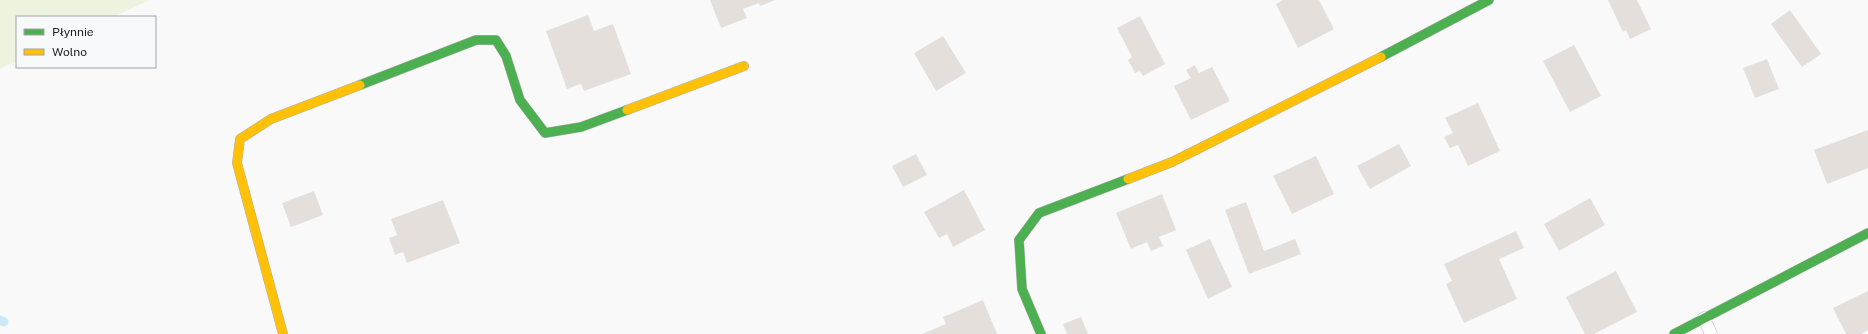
<svg xmlns="http://www.w3.org/2000/svg" width="1868" height="334" viewBox="0 0 1868 334" font-family="'Public Sans',sans-serif">
  <rect width="100%" height="100%" fill="#f9f9fa"/>
  <!-- green -->
  <path fill="#ecf4e0" d="M0,0H150L113,17H17V61L0,69Z"/>
  <g fill="none" stroke-linecap="round" stroke-linejoin="round">
    <!-- stream -->
    <path stroke="#cce8f9" stroke-width="9" d="M0,320L4,322"/>
  </g>
  <!-- building -->
  <path fill="#e5dfdc" d="M710,0H775L760,6L759,3L743,9L747,18L721,28Z
    M1283,0H1319L1334,29L1298,48L1276,4Z
    M1608,0H1637L1651,29L1630,39L1626,30L1623,32Z
    M1790,10L1821,54L1802,67L1771,24Z
    M588,15L594,31L613,24L631,74L584,91L581,84L567,89L546,31Z
    M1140,16L1165,64L1143,76L1140,71L1135,73L1128,60L1132,57L1117,28Z
    M943,36L966,73L936,91L914,53Z
    M1574,45L1601,96L1570,112L1543,61Z
    M1767,59L1779,89L1755,98L1743,68Z
    M1195,65L1199,73L1212,67L1230,101L1191,120L1174,86L1191,78L1186,70Z
    M1478,103L1500,151L1468,166L1458,145L1450,148L1444,137L1453,133L1445,118Z
    M1868,130V168L1827,184L1814,150Z
    M1399,144L1411,166L1370,189L1357,166Z
    M916,154L927,175L903,187L892,166Z
    M1316,156L1334,194L1292,214L1273,176Z
    M964,190L985,230L953,247L947,234L939,238L924,212Z
    M314,191L323,215L291,227L282,203Z
    M1162,194L1176,230L1159,237L1163,246L1151,251L1147,242L1131,249L1116,213Z
    M1590,198L1605,225L1559,251L1544,224Z
    M443,200L460,243L407,263L403,252L395,255L389,238L397,235L391,219Z
    M1246,202L1264,251L1295,239L1301,254L1249,274L1225,210Z
    M1516,231L1524,248L1499,259L1517,299L1464,323L1446,284L1452,281L1444,264Z
    M1210,239L1232,287L1208,299L1186,250Z
    M1616,271L1637,312L1594,334H1585L1566,297Z
    M1868,291V330L1861,334H1846L1833,308Z
    M983,300L997,334H922L946,324L943,317Z
    M1081,317L1088,334H1067L1063,324Z"/>
  <g fill="none" stroke-linecap="round" stroke-linejoin="round">
    <defs>
      <path id="lane" d="M1704,318L1711,334"/>
      <path id="fast" d="M1381,57L1489,0
        M360,85L476,40H496L506,56L520,100L545,133L581,127L627,110
        M1041,334L1022,289L1019,240L1039,213L1128,179
        M1674,334L1868,233"/>
      <path id="slow" d="M627,110L744,66
        M1128,179L1172,162L1381,57
        M283,334L237,163L240,139L271,119L360,85"/>
    </defs>
    <!-- lane casing -->
    <use href="#lane" stroke="#b2b2b2" stroke-width="13"/>
    <!-- fast casing -->
    <use href="#fast" stroke="#b2b2b2" stroke-width="10"/>
    <!-- slow casing -->
    <use href="#slow" stroke="#b2b2b2" stroke-width="10"/>
    <!-- lane -->
    <use href="#lane" stroke="#fefefe" stroke-width="12"/>
    <!-- fast -->
    <use href="#fast" stroke="#4caf50" stroke-width="9"/>
    <!-- slow -->
    <use href="#slow" stroke="#ffc107" stroke-width="9"/>
  </g>
  <!-- legend -->
  <rect x="16" y="16" width="140" height="52" fill="#f8f9fb" stroke="#a2a3a5"/>
  <rect x="24" y="29" width="20" height="6" fill="#4caf50" stroke="#a2a3a5"/>
  <text x="52" y="36" font-size="12" fill="#222323">Płynnie</text>
  <rect x="24" y="49" width="20" height="6" fill="#ffc107" stroke="#a2a3a5"/>
  <text x="52" y="56" font-size="12" fill="#222323">Wolno</text>
</svg>
